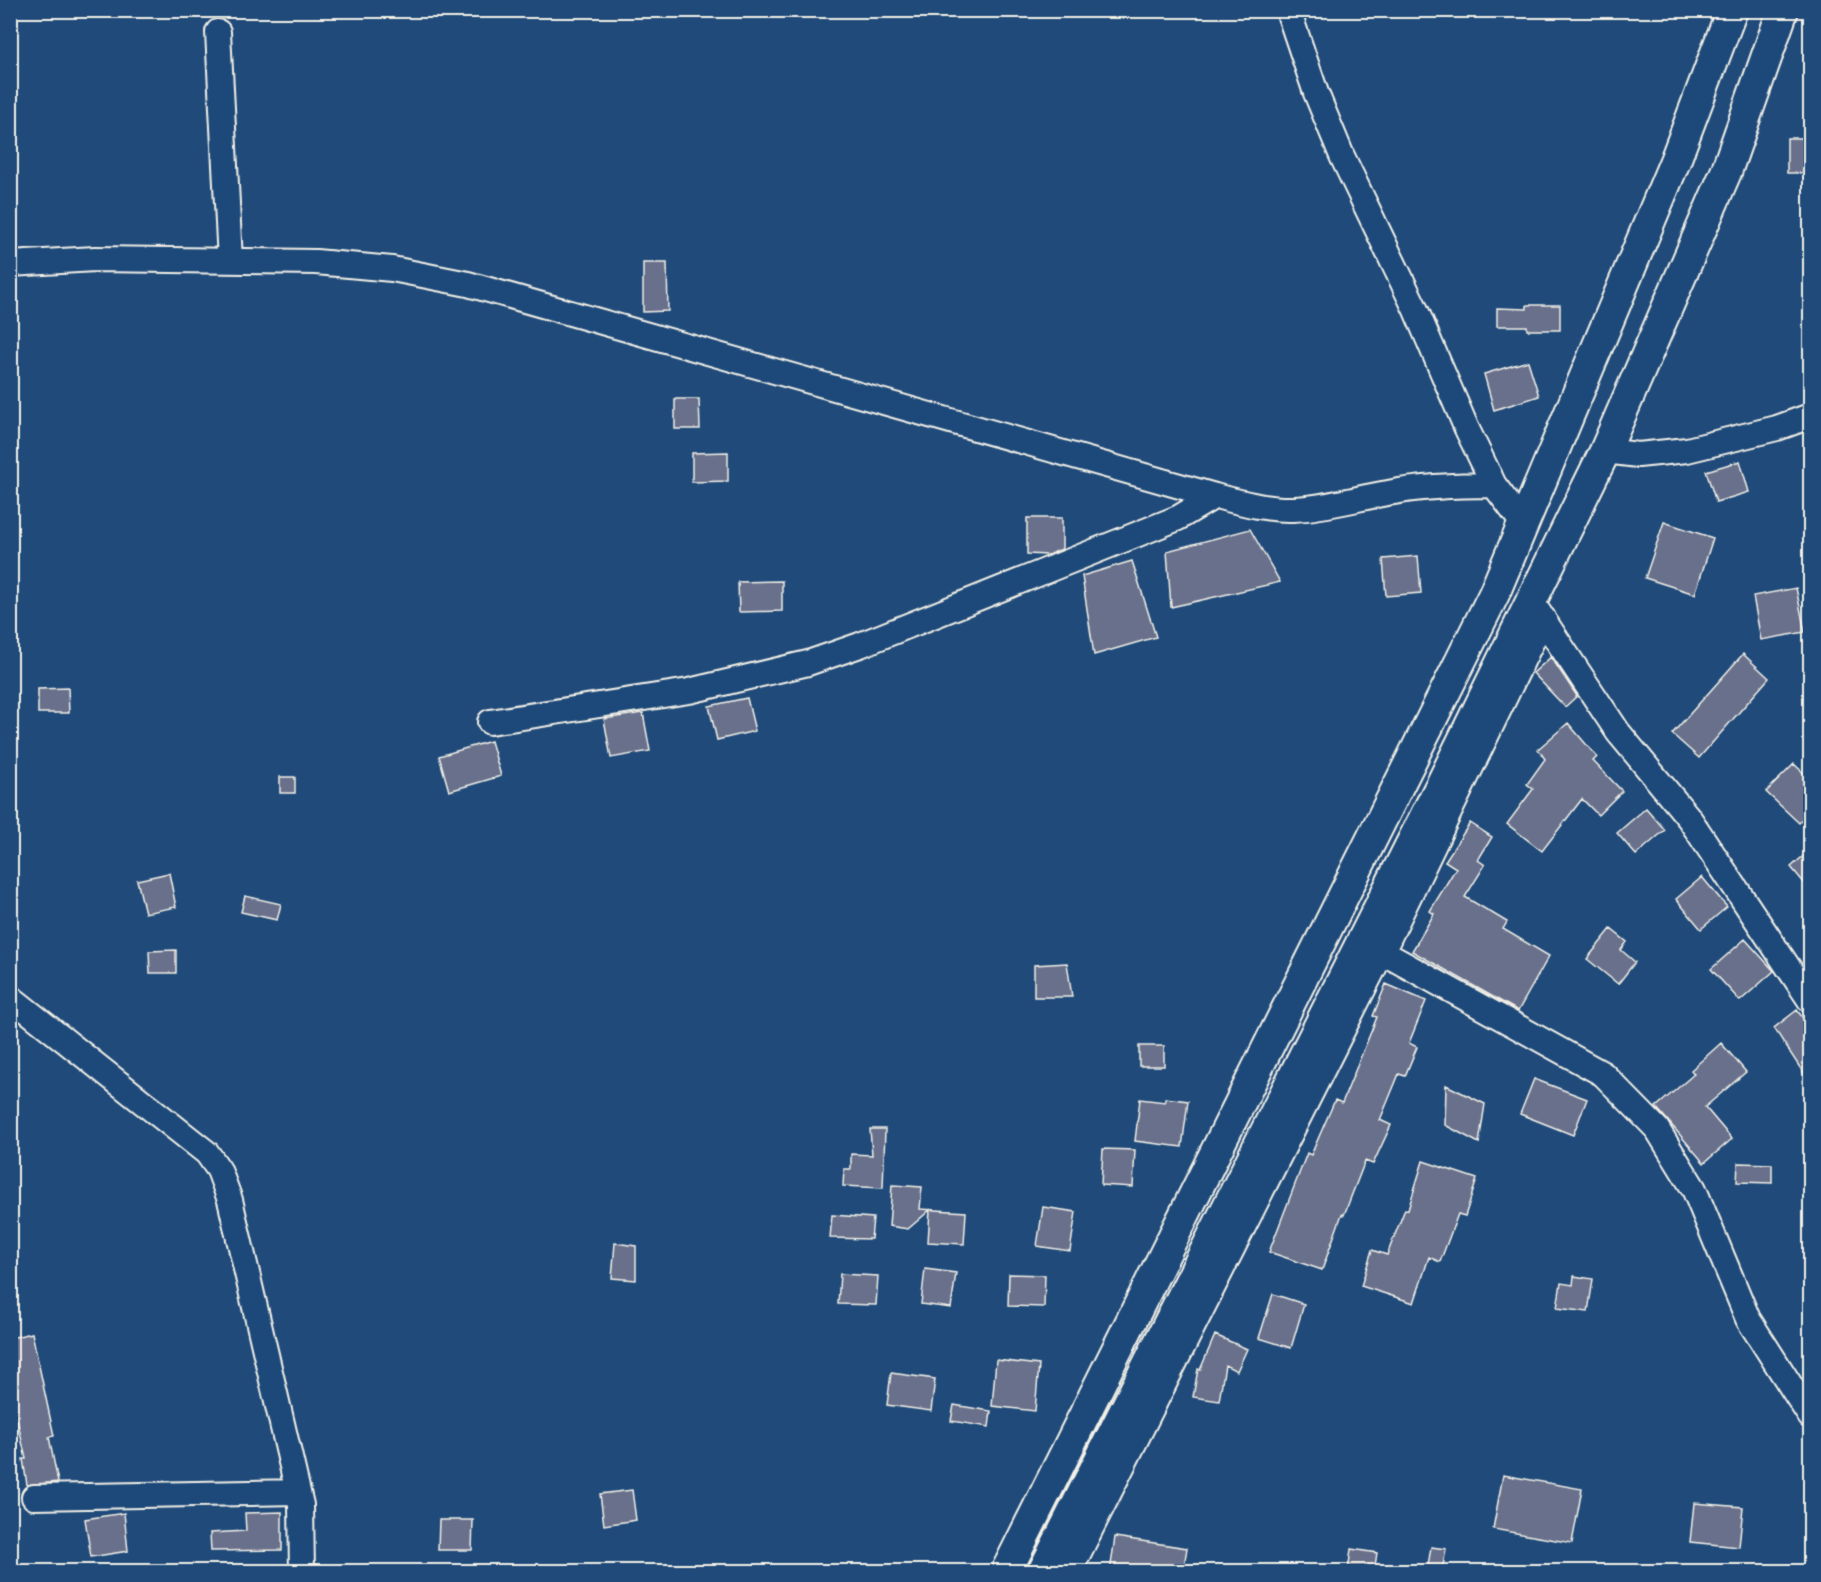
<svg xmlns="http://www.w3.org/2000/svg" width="1821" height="1582" viewBox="0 0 1821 1582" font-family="'Balsamiq Sans',sans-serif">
  <rect width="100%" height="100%" fill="#1f4a7a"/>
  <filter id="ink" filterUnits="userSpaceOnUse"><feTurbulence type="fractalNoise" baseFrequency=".0167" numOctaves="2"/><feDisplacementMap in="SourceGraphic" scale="12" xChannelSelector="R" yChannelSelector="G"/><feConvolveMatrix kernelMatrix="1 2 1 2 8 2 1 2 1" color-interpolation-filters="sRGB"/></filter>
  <g filter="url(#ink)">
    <!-- building -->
    <path fill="#68708c" stroke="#f4f1e8" stroke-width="1.5" d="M1787,138H1810V173H1787Z
      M643,263H667L668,311L643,312Z
      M1527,305H1560V330H1527V326H1497V308L1527,309Z
      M1528,361L1539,396L1494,410L1484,374Z
      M675,399H699L700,429H675Z
      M728,452V481L692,482V453Z
      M1740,461L1749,492L1716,502L1706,471Z
      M1027,518H1062V549L1048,555L1027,554Z
      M1664,522L1713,538L1695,594L1645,578Z
      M1250,529L1280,582L1171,607L1167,551Z
      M1418,556L1421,593L1386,596L1383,559Z
      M1132,561L1156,637L1094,655L1082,576Z
      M782,581V611L739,612L738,582Z
      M1796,588L1805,632L1761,640L1753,596Z
      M1743,654L1769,678L1699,758L1672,734Z
      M1551,657L1577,696L1565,707L1533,673Z
      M68,688L69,713H38V689Z
      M747,698L755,731L717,740L709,706Z
      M643,713L650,751L611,758L604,719Z
      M1568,723L1597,757L1593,761L1622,791L1598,815L1582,799L1542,851L1507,824L1533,789L1527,784L1545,759L1538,749Z
      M491,741L501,776L449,791L439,756Z
      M1794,764L1810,779V811L1799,823L1766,792Z
      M280,777H295V793H280Z
      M1646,808L1665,830L1636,855L1617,833Z
      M1470,823L1492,837L1478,860L1485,865L1465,897L1507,922L1503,929L1549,956L1518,1011L1412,951L1434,914L1430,911L1456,868L1445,861Z
      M1810,850V890L1791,867Z
      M169,873L176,907L145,913L137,880Z
      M1702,877L1727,907L1701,929L1676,899Z
      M245,896L281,904L277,920L241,912Z
      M1611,929L1627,942L1621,950L1635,962L1618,984L1587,959Z
      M1745,939L1774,971L1740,1001L1711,969Z
      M176,950V973H150L149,951Z
      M1067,963L1072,997H1034V965Z
      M1386,984L1426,1001L1409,1043L1417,1047L1405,1076L1399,1074L1380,1120L1391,1125L1373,1164L1365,1161L1344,1215L1342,1214L1322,1270L1269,1252L1307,1153L1311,1155L1335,1100L1342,1103L1377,1017L1373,1016Z
      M1797,1010L1810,1028V1083L1774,1028Z
      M1721,1043L1746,1072L1705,1107L1732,1139L1704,1163L1656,1107L1694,1074L1691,1070Z
      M1139,1046H1164V1066H1139Z
      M1534,1079L1587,1099L1573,1135L1520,1114Z
      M1446,1085L1485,1104L1479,1143L1445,1125Z
      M1165,1098L1188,1101L1182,1147L1135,1141L1140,1099L1165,1102Z
      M870,1129H885L883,1188L843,1186L844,1169H851V1154L872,1155Z
      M1103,1149L1135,1150L1133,1187L1101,1185Z
      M1423,1161L1477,1179L1465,1216L1458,1214L1440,1262L1429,1257L1414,1303L1361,1286L1372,1250L1387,1255L1405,1209L1408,1210Z
      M1738,1163L1772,1164V1183L1737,1182Z
      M892,1185L922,1187L920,1209L966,1212L964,1244L928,1242L930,1210L908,1229L889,1226Z
      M1043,1207L1076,1212L1070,1251L1037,1246Z
      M832,1215L873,1218L871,1239L830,1238Z
      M615,1243L636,1246V1280L612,1278Z
      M925,1269L956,1273L951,1308L921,1304Z
      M840,1274L878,1276L876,1305L838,1304Z
      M1009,1274L1045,1275L1044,1307L1008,1306Z
      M1574,1276L1593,1279L1588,1312L1557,1308L1561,1283L1573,1285Z
      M1273,1294L1304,1304L1291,1348L1259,1338Z
      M32,1333L54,1436L49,1437L58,1482L27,1485L23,1459H26L10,1388V1338Z
      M1215,1335L1247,1349L1237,1371L1225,1365L1219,1401L1193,1397L1198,1369L1200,1370Z
      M996,1360L1039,1365L1035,1411L992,1406Z
      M891,1373L935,1379L931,1411L887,1405Z
      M954,1405L991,1411L989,1427L951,1421Z
      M1503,1475L1582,1489L1572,1543L1493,1529Z
      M632,1490L636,1520L604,1525L600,1494Z
      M1694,1503L1743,1507L1739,1547L1690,1542Z
      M282,1512V1550L211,1551L210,1533L246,1531L245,1513Z
      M124,1513L128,1551L91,1557L85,1519Z
      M439,1520H473L472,1550H438Z
      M1115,1537L1187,1548L1183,1572H1110Z
      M1431,1547L1446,1549L1442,1572H1427Z
      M1351,1549L1377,1553L1374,1572H1348Z"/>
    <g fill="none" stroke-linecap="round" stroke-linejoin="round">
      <defs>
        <path id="minor" d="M1288,10L1316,93L1342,156L1415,308L1466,427L1494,485L1524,525
          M218,32L230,261
          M10,264L95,259L316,262L392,269L468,284L1215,496C1240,502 1267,510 1293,509C1325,508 1357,498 1388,493C1424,486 1458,485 1494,485
          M1605,451L1638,455L1687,450L1777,428L1810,416
          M1535,607L1618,732L1689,818L1810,1000
          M490,722L689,691L808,663L860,645L1178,518L1215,496
          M1382,952L1603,1074L1657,1129L1694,1189L1748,1319L1810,1416
          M10,997L207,1153L219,1170L230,1200L301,1505L302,1572
          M34,1497L298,1492
          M1069,1572L1382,952L1543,618"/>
        <path id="major" d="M1006,1572L1494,594L1675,161L1732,10
          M1043,1572L1441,785L1605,451L1726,172L1783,10"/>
      </defs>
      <!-- minor casing -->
      <use href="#minor" stroke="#f4f1e8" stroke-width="28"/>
      <!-- major casing -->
      <use href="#major" stroke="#f4f1e8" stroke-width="34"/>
      <!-- minor -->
      <use href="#minor" stroke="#1f4a7a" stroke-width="24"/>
      <!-- major -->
      <use href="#major" stroke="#1f4a7a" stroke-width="30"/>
    </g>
  </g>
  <!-- margin -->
  <rect width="1821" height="1582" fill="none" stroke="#1f4a7a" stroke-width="36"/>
  <rect x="18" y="18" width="1785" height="1546" fill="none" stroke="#f4f1e8" stroke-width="2" filter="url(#ink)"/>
</svg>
